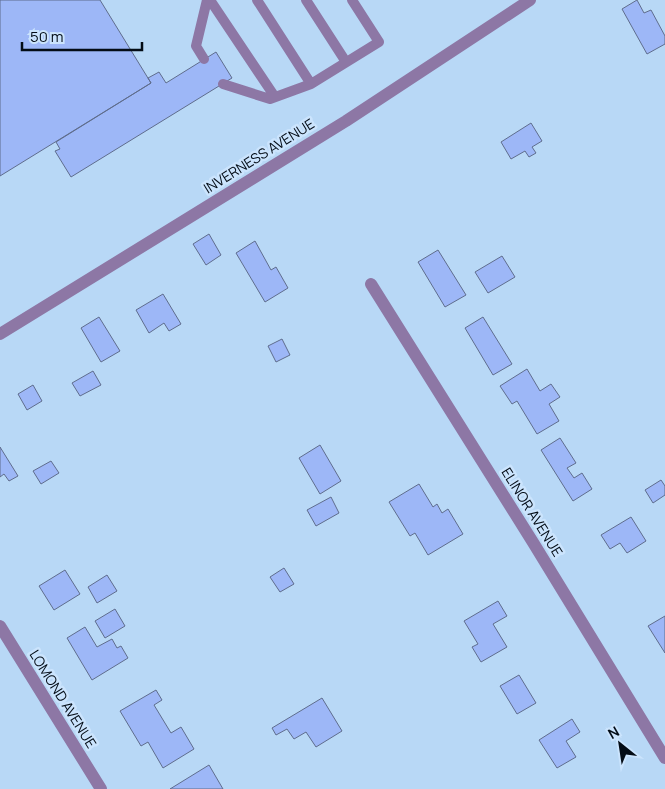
<svg xmlns="http://www.w3.org/2000/svg" width="665" height="789" viewBox="0 0 665 789" font-family="Manrope,sans-serif">
  <rect width="100%" height="100%" fill="#b8d8f6"/>
  <!-- building -->
  <path fill="#9db7f7" stroke="#5f6d8d" d="M0,0H100L151,83L0,176Z
    M637,0L644,13L651,10L665,36V44L647,54L622,9Z
    M216,52L232,78L71,177L55,151L60,149L56,142L151,83L148,78L159,72L166,83Z
    M531,123L542,141L532,147L536,153L529,157L525,151L511,159L501,142Z
    M209,234L221,255L206,265L193,244Z
    M255,241L271,270L276,267L288,288L265,302L236,253Z
    M438,250L466,295L445,307L418,262Z
    M502,256L515,277L488,293L475,272Z
    M163,294L181,324L169,331L164,323L149,333L136,310Z
    M99,317L120,351L101,362L81,328Z
    M483,317L512,364L493,375L465,328Z
    M282,339L290,355L276,362L268,346Z
    M527,369L540,391L551,384L560,397L549,404L559,421L537,434L517,401L512,404L500,386Z
    M93,371L101,385L80,396L72,383Z
    M33,385L42,401L27,410L18,394Z
    M560,438L576,463L567,468L574,478L582,473L592,489L573,501L541,450Z
    M320,445L341,481L320,494L299,458Z
    M0,447L18,476L9,481L4,474L0,477Z
    M51,461L59,473L41,484L33,471Z
    M661,480L665,486V495L653,503L645,490Z
    M419,484L433,507L437,504L442,513L448,509L463,534L428,555L415,533L410,536L389,502Z
    M331,497L339,513L316,526L307,510Z
    M631,517L646,541L627,553L620,543L610,549L601,535Z
    M284,568L294,584L280,592L270,577Z
    M65,570L80,594L54,610L39,586Z
    M107,575L117,591L97,603L88,587Z
    M498,601L507,616L493,624L507,647L481,662L472,647L478,644L464,621Z
    M115,609L125,626L105,638L95,621Z
    M665,616V653L648,626Z
    M85,627L97,647L112,639L117,648L121,646L128,658L92,680L67,638Z
    M519,675L536,703L517,714L500,686Z
    M156,690L162,700L154,705L171,733L181,727L194,749L163,768L148,742L141,746L120,711Z
    M322,698L342,731L316,747L306,732L294,739L287,729L276,735L272,728Z
    M572,719L580,732L566,741L576,757L557,768L539,740Z
    M209,765L223,789H170Z"/>
  <g fill="none" stroke-linecap="round" stroke-linejoin="round">
    <!-- lane -->
    <path stroke="#8d77a5" stroke-width="10" d="M210,0L275,97
      M257,0L311,84
      M306,0L346,62
      M204,59L196,46L207,0
      M223,84L270,99L311,84L379,42L352,0"/>
    <!-- street -->
    <path stroke="#8d77a5" stroke-width="12" d="M371,284L534,544L665,758
      M0,334L346,121L530,0
      M0,626L101,789"/>
  </g>
  <g text-anchor="middle" stroke-width="5" stroke-linejoin="round" paint-order="stroke">
    <!-- street labels -->
    <g font-size="14" fill="#030c16" stroke="#cbe4fd">
      <text transform="translate(259 156) rotate(-32)" y="5">INVERNESS AVENUE</text>
      <text transform="translate(532 512) rotate(58)" y="5">ELINOR AVENUE</text>
      <text transform="translate(63 699) rotate(58)" y="5">LOMOND AVENUE</text>
    </g>
  </g>
  <!-- north arrow -->
  <g transform="translate(620 744) rotate(330)" stroke="#cbe4fd" stroke-width="4" paint-order="stroke">
  <path d="M0-4L9 19L0 12L-9 19Z" fill="#030c16"/>
  <text y="-8" font-size="14" font-weight="bold" text-anchor="middle" fill="#030c16">N</text>
  </g>
  <!-- scale -->
  <path d="M22 42v8h120v-8" fill="none" stroke="#030c16" stroke-width="2.5"/>
  <text x="30" y="42" font-size="15" fill="#030c16" stroke="#cbe4fd" stroke-width="4" paint-order="stroke">50 m</text>
</svg>
